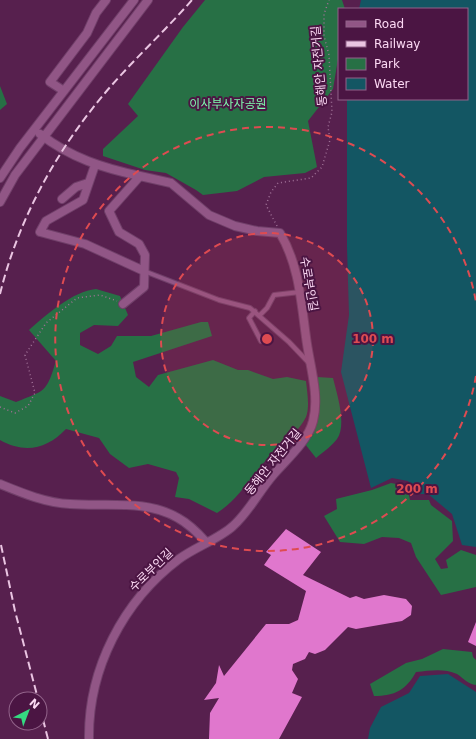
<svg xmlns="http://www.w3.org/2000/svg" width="476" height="739" viewBox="0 0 476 739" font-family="'DejaVu Sans','Noto Sans KR',sans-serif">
  <rect width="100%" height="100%" fill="#57204e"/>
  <!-- green -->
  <path fill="#277045" d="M205,0H342L345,9H339V53L333,89L308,121L317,167L305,173L264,177L237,191L203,195L196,190L166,173L145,170L103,156V149L138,116L128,104L183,27Z
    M0,86L7,104L0,110Z
    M96,289L120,296L128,315L118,326L94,325L80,333V345L98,354L111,346L117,336H151L201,322H208L212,336L133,362L136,377L149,387L158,375L213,360L238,370H248L273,379L287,377L306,381C307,391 310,407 306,417C299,432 280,446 269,457C251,476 239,499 217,513L189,499L175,497L179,478L176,472L148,464L129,468L110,454L99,438L66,429C47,449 25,454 0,440V396L16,402C46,390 46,393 56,361L29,330C46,315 73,291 96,289Z
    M317,377L333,378C337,394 347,425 337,439C332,446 323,452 316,458L305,444C322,419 320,406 317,377Z
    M391,483L407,486L410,500H429L431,505L452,521L453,541L435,559L441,569L448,568L446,560L461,550L476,555V587L441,595L416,557L411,543L399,538L382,537L364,544L340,542L324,516L337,509L336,499L372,490Z
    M443,649L472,652L473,657L476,660V685C468,684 463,678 457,674C443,668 430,671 416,672C406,690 395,696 374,696L370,684L406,663L422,659Z"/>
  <!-- water -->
  <path fill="#135663" d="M361,0H476V547L462,545L452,514L428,494H416L408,481L392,478L371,488L341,372L349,315L347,247V99H467V9H359Z
    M448,674L476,692V739H368L370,728L381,707L409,693L420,676Z"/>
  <!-- building -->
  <path fill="#e077cd" d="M286,529L321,552L303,575L350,598L356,596L364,599L384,595L406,599L412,606L411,615L402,621L356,629L348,627L325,650L315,654L309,652L305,659L293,664L292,670L298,679L292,693L302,697L279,739H209L210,713L219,698L204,700L216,683L219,665L224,676L266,624H289L298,620L306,591L264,565L271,555L266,552Z
    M476,622V646L468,642Z"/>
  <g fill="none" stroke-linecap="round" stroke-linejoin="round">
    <defs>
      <path id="service" d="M144,271L219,300L250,308L289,342L309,363
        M255,311L249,318L261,341
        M259,316L267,308L274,295L300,292"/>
      <path id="minor" d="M64,91L50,82L87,33L96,13L106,0
        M40,134C71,158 103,168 140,176
        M95,165L83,200L46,221L40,232L85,244L144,271
        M0,178L20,148L134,0
        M62,199L76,187L88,183
        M0,202L15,175L148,0
        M0,484C22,493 46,503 70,504C106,507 146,499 178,518C189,524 198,533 206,542
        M89,739C88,669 123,601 179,559C195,547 219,539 233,526C249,512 259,491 274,474C287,459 308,441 313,421C320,395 309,363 306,337C301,301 299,265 280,233L257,231L235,226L209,215L171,183L140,176L109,211L119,232L139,244L145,255L144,287L123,304"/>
    </defs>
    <!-- service casing -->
    <use href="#service" stroke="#703f69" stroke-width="6"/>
    <!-- minor casing -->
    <use href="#minor" stroke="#703f69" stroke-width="10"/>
    <!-- path -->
    <path stroke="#a07197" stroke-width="1.5" stroke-dasharray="1 3" stroke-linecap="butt" d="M277,226L266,205L271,192L278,183L311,178L322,167L330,140L328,127L332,112L329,55L324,36V14L329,0
      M0,407L15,413L28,406L35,393L25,355L46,323L77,298L100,295L117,301"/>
    <!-- service -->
    <use href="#service" stroke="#915686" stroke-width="4"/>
    <!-- minor -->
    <use href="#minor" stroke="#915686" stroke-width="8"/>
    <!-- rail -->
    <path stroke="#eac5e2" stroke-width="2" stroke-dasharray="8 4" stroke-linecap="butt" d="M0,294C18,220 56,151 105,93C132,61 164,32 192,0
      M1,545L15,611L38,699
      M40,708L48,739"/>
  </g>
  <!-- distance rings -->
  <circle cx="267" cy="339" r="106" fill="#de4b51" fill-opacity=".12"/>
  <g fill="none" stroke="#de4b51" stroke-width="2" stroke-dasharray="7 5">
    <circle cx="267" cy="339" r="106"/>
    <path d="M476 376A212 212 0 1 1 476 302"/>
  </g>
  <g text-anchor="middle" stroke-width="4" stroke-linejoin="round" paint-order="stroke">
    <!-- street labels -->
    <g font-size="12" fill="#fcd9f4" stroke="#4b1543">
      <text transform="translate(319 66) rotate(-95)" y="4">동해안 자전거길</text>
      <text transform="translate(309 284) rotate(80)" y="4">수로부인길</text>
      <text transform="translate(273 462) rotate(-51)" y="4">동해안 자전거길</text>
      <text transform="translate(151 570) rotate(-44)" y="4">수로부인길</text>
    </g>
    <!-- park labels -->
    <g font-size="12" fill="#7efcae" stroke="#4b1543">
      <text x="228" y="108">이사부사자공원</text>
    </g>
  </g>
  <circle cx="267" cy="339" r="6" fill="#de4b51" stroke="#4b1543" stroke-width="2"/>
  <g font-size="12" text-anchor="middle" font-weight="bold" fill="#de4b51" stroke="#4b1543" stroke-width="4" stroke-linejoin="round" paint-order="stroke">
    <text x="373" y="343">100 m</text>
    <text x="417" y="493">200 m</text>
  </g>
  <!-- legend -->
  <rect x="338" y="8" width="130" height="92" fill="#4b1543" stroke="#92638a"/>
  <rect x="346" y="21" width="20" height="6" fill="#915686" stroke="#92638a"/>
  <text x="374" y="28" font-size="12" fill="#fcd9f4">Road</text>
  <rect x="346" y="41" width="20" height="6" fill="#eac5e2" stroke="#92638a"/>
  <text x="374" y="48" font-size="12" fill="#fcd9f4">Railway</text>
  <rect x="346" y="58" width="20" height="12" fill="#277045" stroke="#92638a"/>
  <text x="374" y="68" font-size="12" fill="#fcd9f4">Park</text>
  <rect x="346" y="78" width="20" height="12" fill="#135663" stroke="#92638a"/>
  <text x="374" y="88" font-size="12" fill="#fcd9f4">Water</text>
  <!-- north arrow -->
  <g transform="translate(28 711) rotate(42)"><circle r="19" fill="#4b1543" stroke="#92638a"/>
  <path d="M0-3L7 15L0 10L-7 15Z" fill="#35d881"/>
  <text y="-6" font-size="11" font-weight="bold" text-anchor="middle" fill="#fcd9f4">N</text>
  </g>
</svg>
